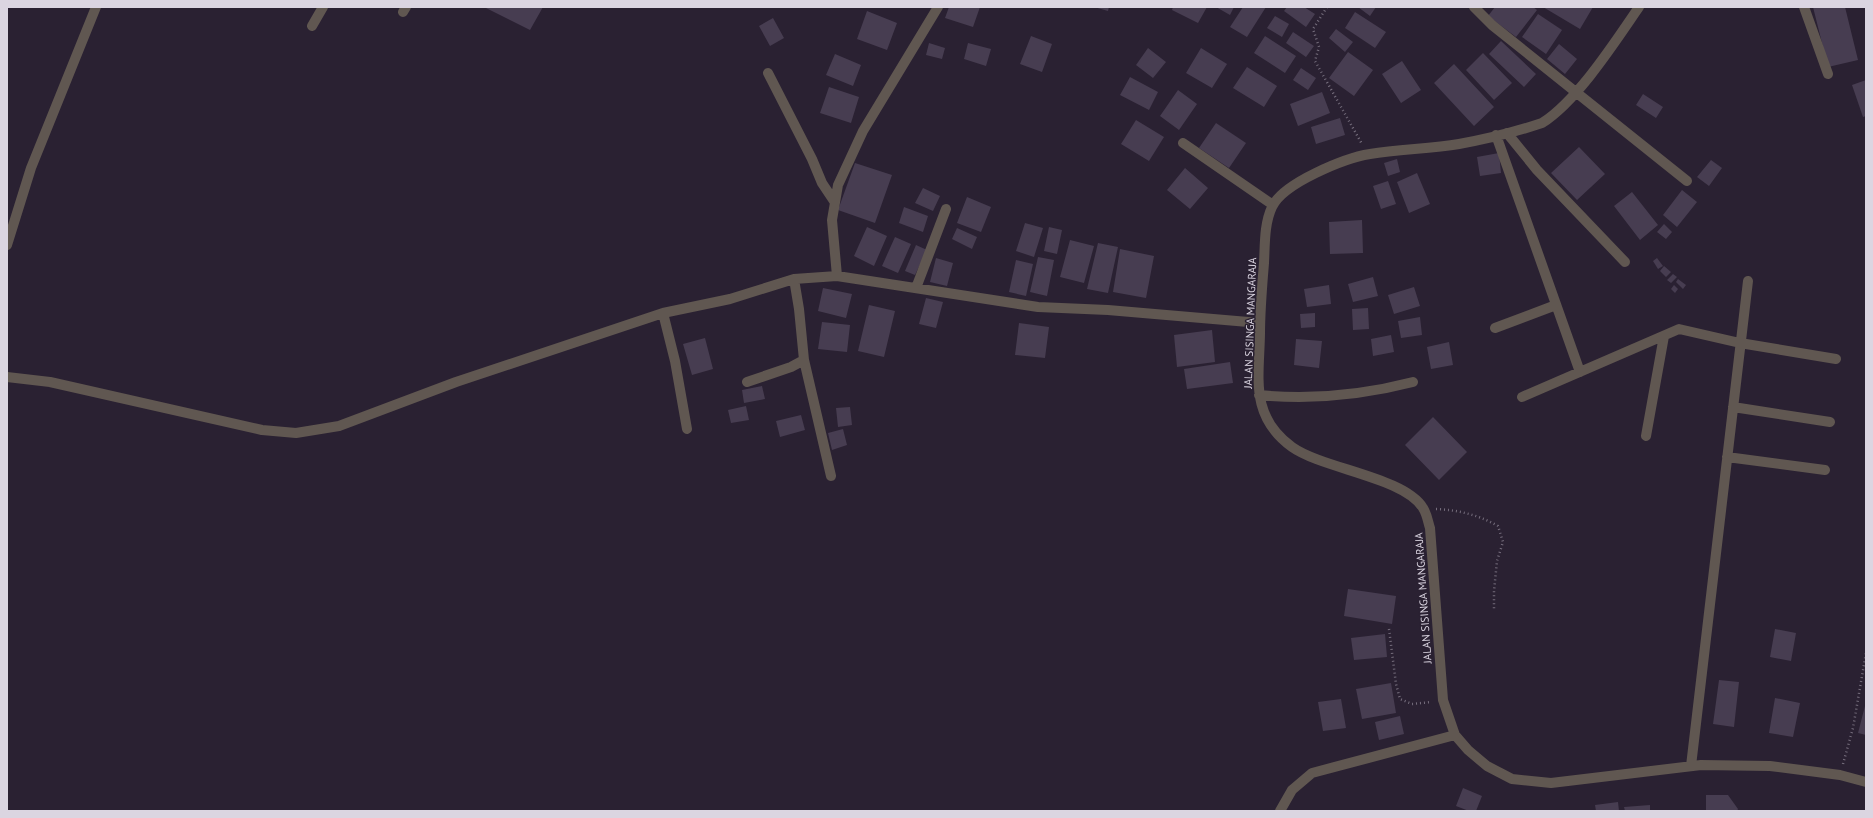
<svg xmlns="http://www.w3.org/2000/svg" width="1873" height="818" viewBox="0 0 1873 818" font-family="'PT Sans',sans-serif">
  <rect width="100%" height="100%" fill="#2a2132"/>
  <!-- building -->
  <path fill="#473d51" d="M484,7H543L530,30Z
    M949,7H980L973,27L945,18Z
    M1094,7H1109L1108,11Z
    M1173,7H1207L1198,23L1172,10Z
    M1216,7H1234L1230,15Z
    M1243,7H1266L1247,37L1230,27Z
    M1287,7H1304L1315,14L1306,27L1284,11Z
    M1358,7H1376L1370,16Z
    M1495,7H1533L1537,10L1516,37L1488,16Z
    M1543,7H1593L1580,29Z
    M1813,7H1845L1858,60L1828,67Z
    M867,11L897,23L887,50L857,39Z
    M1355,12L1386,32L1375,48L1345,28Z
    M1538,14L1562,30L1546,54L1522,37Z
    M1275,16L1289,24L1282,37L1267,28Z
    M773,18L784,38L770,46L759,26Z
    M1336,29L1353,42L1345,52L1329,38Z
    M1293,32L1314,46L1306,57L1286,43Z
    M1031,36L1052,44L1042,72L1020,64Z
    M1265,36L1296,56L1285,73L1254,53Z
    M1501,41L1536,74L1524,87L1489,54Z
    M929,43L945,48L942,59L926,55Z
    M968,43L991,49L986,66L964,59Z
    M1559,44L1577,59L1565,74L1547,59Z
    M1148,48L1166,62L1153,78L1136,65Z
    M1201,48L1227,64L1212,88L1186,73Z
    M1348,52L1373,70L1354,96L1329,78Z
    M1483,53L1512,83L1494,100L1466,70Z
    M835,54L861,65L853,86L826,75Z
    M1402,61L1421,90L1401,103L1382,74Z
    M1454,64L1494,107L1474,126L1434,83Z
    M1247,67L1277,86L1264,107L1233,88Z
    M1301,68L1316,78L1308,90L1293,80Z
    M1130,77L1158,92L1149,110L1120,95Z
    M1866,80V116L1863,117L1852,85Z
    M829,87L859,97L851,123L820,113Z
    M1178,90L1197,104L1179,130L1160,116Z
    M1322,92L1330,113L1298,126L1290,104Z
    M1643,94L1663,107L1656,118L1636,105Z
    M1340,118L1345,135L1316,144L1311,127Z
    M1136,120L1164,137L1149,161L1121,144Z
    M1216,123L1246,143L1229,168L1199,148Z
    M1579,147L1605,174L1577,200L1551,173Z
    M1499,153L1501,173L1480,176L1477,157Z
    M1397,159L1400,172L1388,176L1384,163Z
    M1711,160L1722,168L1709,186L1697,177Z
    M855,163L892,175L875,223L838,210Z
    M1185,168L1208,188L1190,209L1167,190Z
    M1417,173L1430,204L1409,213L1397,182Z
    M1388,181L1396,204L1381,209L1373,186Z
    M923,188L940,196L933,211L915,203Z
    M1682,190L1697,202L1677,227L1663,215Z
    M1632,192L1658,225L1640,240L1614,206Z
    M967,197L991,207L981,232L957,223Z
    M904,207L928,216L923,232L899,223Z
    M1362,220L1363,253L1330,254L1329,222Z
    M1025,223L1043,228L1034,257L1016,251Z
    M1664,224L1672,232L1666,239L1657,232Z
    M867,227L887,236L874,266L854,256Z
    M1049,227L1062,230L1057,254L1044,251Z
    M957,228L977,237L972,249L952,239Z
    M895,237L911,244L898,273L882,266Z
    M1070,240L1094,246L1084,283L1060,277Z
    M1098,243L1118,247L1108,293L1087,289Z
    M916,245L927,250L915,275L905,271Z
    M1120,249L1154,256L1146,298L1113,292Z
    M1038,257L1054,260L1047,296L1030,292Z
    M936,258L953,263L947,286L930,282Z
    M1657,258L1663,266L1658,269L1653,261Z
    M1016,260L1033,264L1026,296L1009,292Z
    M1664,266L1671,272L1666,277L1660,271Z
    M1673,274L1677,277L1671,283L1667,280Z
    M1373,277L1378,296L1353,302L1348,284Z
    M1678,279L1686,285L1683,289L1676,282Z
    M1329,285L1331,304L1307,307L1304,289Z
    M1674,285L1678,289L1675,293L1671,289Z
    M1414,287L1420,306L1394,314L1388,295Z
    M823,288L852,294L846,318L818,311Z
    M926,298L943,302L936,328L919,324Z
    M869,305L895,311L884,357L858,351Z
    M1368,308L1369,329L1353,330L1352,309Z
    M1315,313V327L1301,328L1300,314Z
    M1420,317L1422,335L1401,338L1398,321Z
    M822,322L850,325L847,352L818,349Z
    M1019,323L1049,327L1045,358L1015,355Z
    M1212,330L1215,362L1177,367L1174,335Z
    M1391,335L1394,352L1373,356L1371,339Z
    M705,338L713,369L692,375L683,344Z
    M1296,339L1322,341L1319,368L1294,365Z
    M1449,342L1453,365L1431,369L1427,347Z
    M1230,362L1233,383L1187,389L1184,369Z
    M762,386L765,399L744,403L742,390Z
    M746,406L749,420L731,423L728,410Z
    M850,407L852,425L838,427L836,408Z
    M801,415L805,430L780,437L776,421Z
    M1433,417L1467,452L1439,480L1405,445Z
    M843,429L847,445L832,450L828,433Z
    M1348,589L1396,596L1392,624L1344,616Z
    M1775,629L1796,633L1791,661L1770,657Z
    M1385,634L1387,657L1354,660L1351,638Z
    M1719,680L1739,682L1734,727L1713,724Z
    M1391,683L1396,713L1362,719L1356,689Z
    M1775,698L1800,703L1793,737L1769,733Z
    M1341,699L1346,728L1323,731L1318,702Z
    M1865,706H1866V735L1858,733Z
    M1400,716L1404,734L1379,740L1375,722Z
    M1463,788L1482,796L1476,811H1469L1456,806Z
    M1706,795H1728L1738,809L1737,811H1706Z
    M1618,802L1619,811H1596L1595,805Z
    M1650,805V811H1625L1624,807Z"/>
  <g fill="none" stroke-linecap="round" stroke-linejoin="round">
    <!-- path -->
    <path stroke="#756d7c" stroke-width="2.5" stroke-dasharray="1 3" stroke-linecap="butt" d="M1327,7L1313,29L1319,47L1315,61L1362,144
      M1436,509C1458,510 1479,515 1498,526L1503,542L1497,561L1494,591V610
      M1389,629L1396,684L1400,699L1412,704L1431,702
      M1843,764L1853,728L1866,653"/>
    <!-- minor -->
    <path stroke="#605751" stroke-width="10" d="M938,7L863,131L838,185L832,220L837,276L1038,307L1108,310L1260,323
      M1474,7L1492,25L1687,181
      M1639,7C1615,42 1577,101 1542,123C1515,132 1487,139 1459,144C1430,149 1400,149 1370,154C1345,158 1283,183 1272,207C1264,224 1265,245 1264,263C1262,287 1260,310 1260,334C1259,380 1250,416 1292,447C1323,469 1404,477 1423,508C1427,514 1428,522 1430,528L1443,700L1455,735L1468,750L1487,766L1512,779L1551,783L1701,765L1770,766L1840,775L1866,782
      M1804,7L1828,74
      M403,12L406,7
      M312,26L323,7
      M768,73L812,159L822,183L834,201
      M1507,133L1537,170L1625,262
      M1496,135L1580,372
      M1183,143L1273,205
      M7,245L31,168L96,7
      M794,279L799,309L804,360L831,476
      M916,288L946,209
      M1495,328L1556,305
      M7,377L50,382L262,430L296,433L339,426L456,382L663,313
      M747,382L791,367L804,360
      M1259,395C1311,400 1363,395 1413,382
      M1522,397L1679,329L1740,343L1836,359
      M1733,407L1830,422
      M687,429L675,361L663,313L730,299L794,279L837,276
      M1646,436L1664,336
      M1727,457L1825,470
      M1691,766L1748,281
      M1280,811L1292,790L1312,773L1455,735"/>
  </g>
  <g text-anchor="middle" stroke-width="3" stroke-linejoin="round" paint-order="stroke">
    <!-- street labels -->
    <g font-size="11" fill="#dbd5e1" stroke="#2a2132">
      <text transform="translate(1250 323) rotate(-88)" y="4">JALAN SISINGA MANGARAJA</text>
      <text transform="translate(1423 598) rotate(-94)" y="4">JALAN SISINGA MANGARAJA</text>
    </g>
  </g>
  <!-- border -->
  <rect width="1873" height="818" fill="none" stroke="#dbd5e1" stroke-width="16"/>
</svg>
